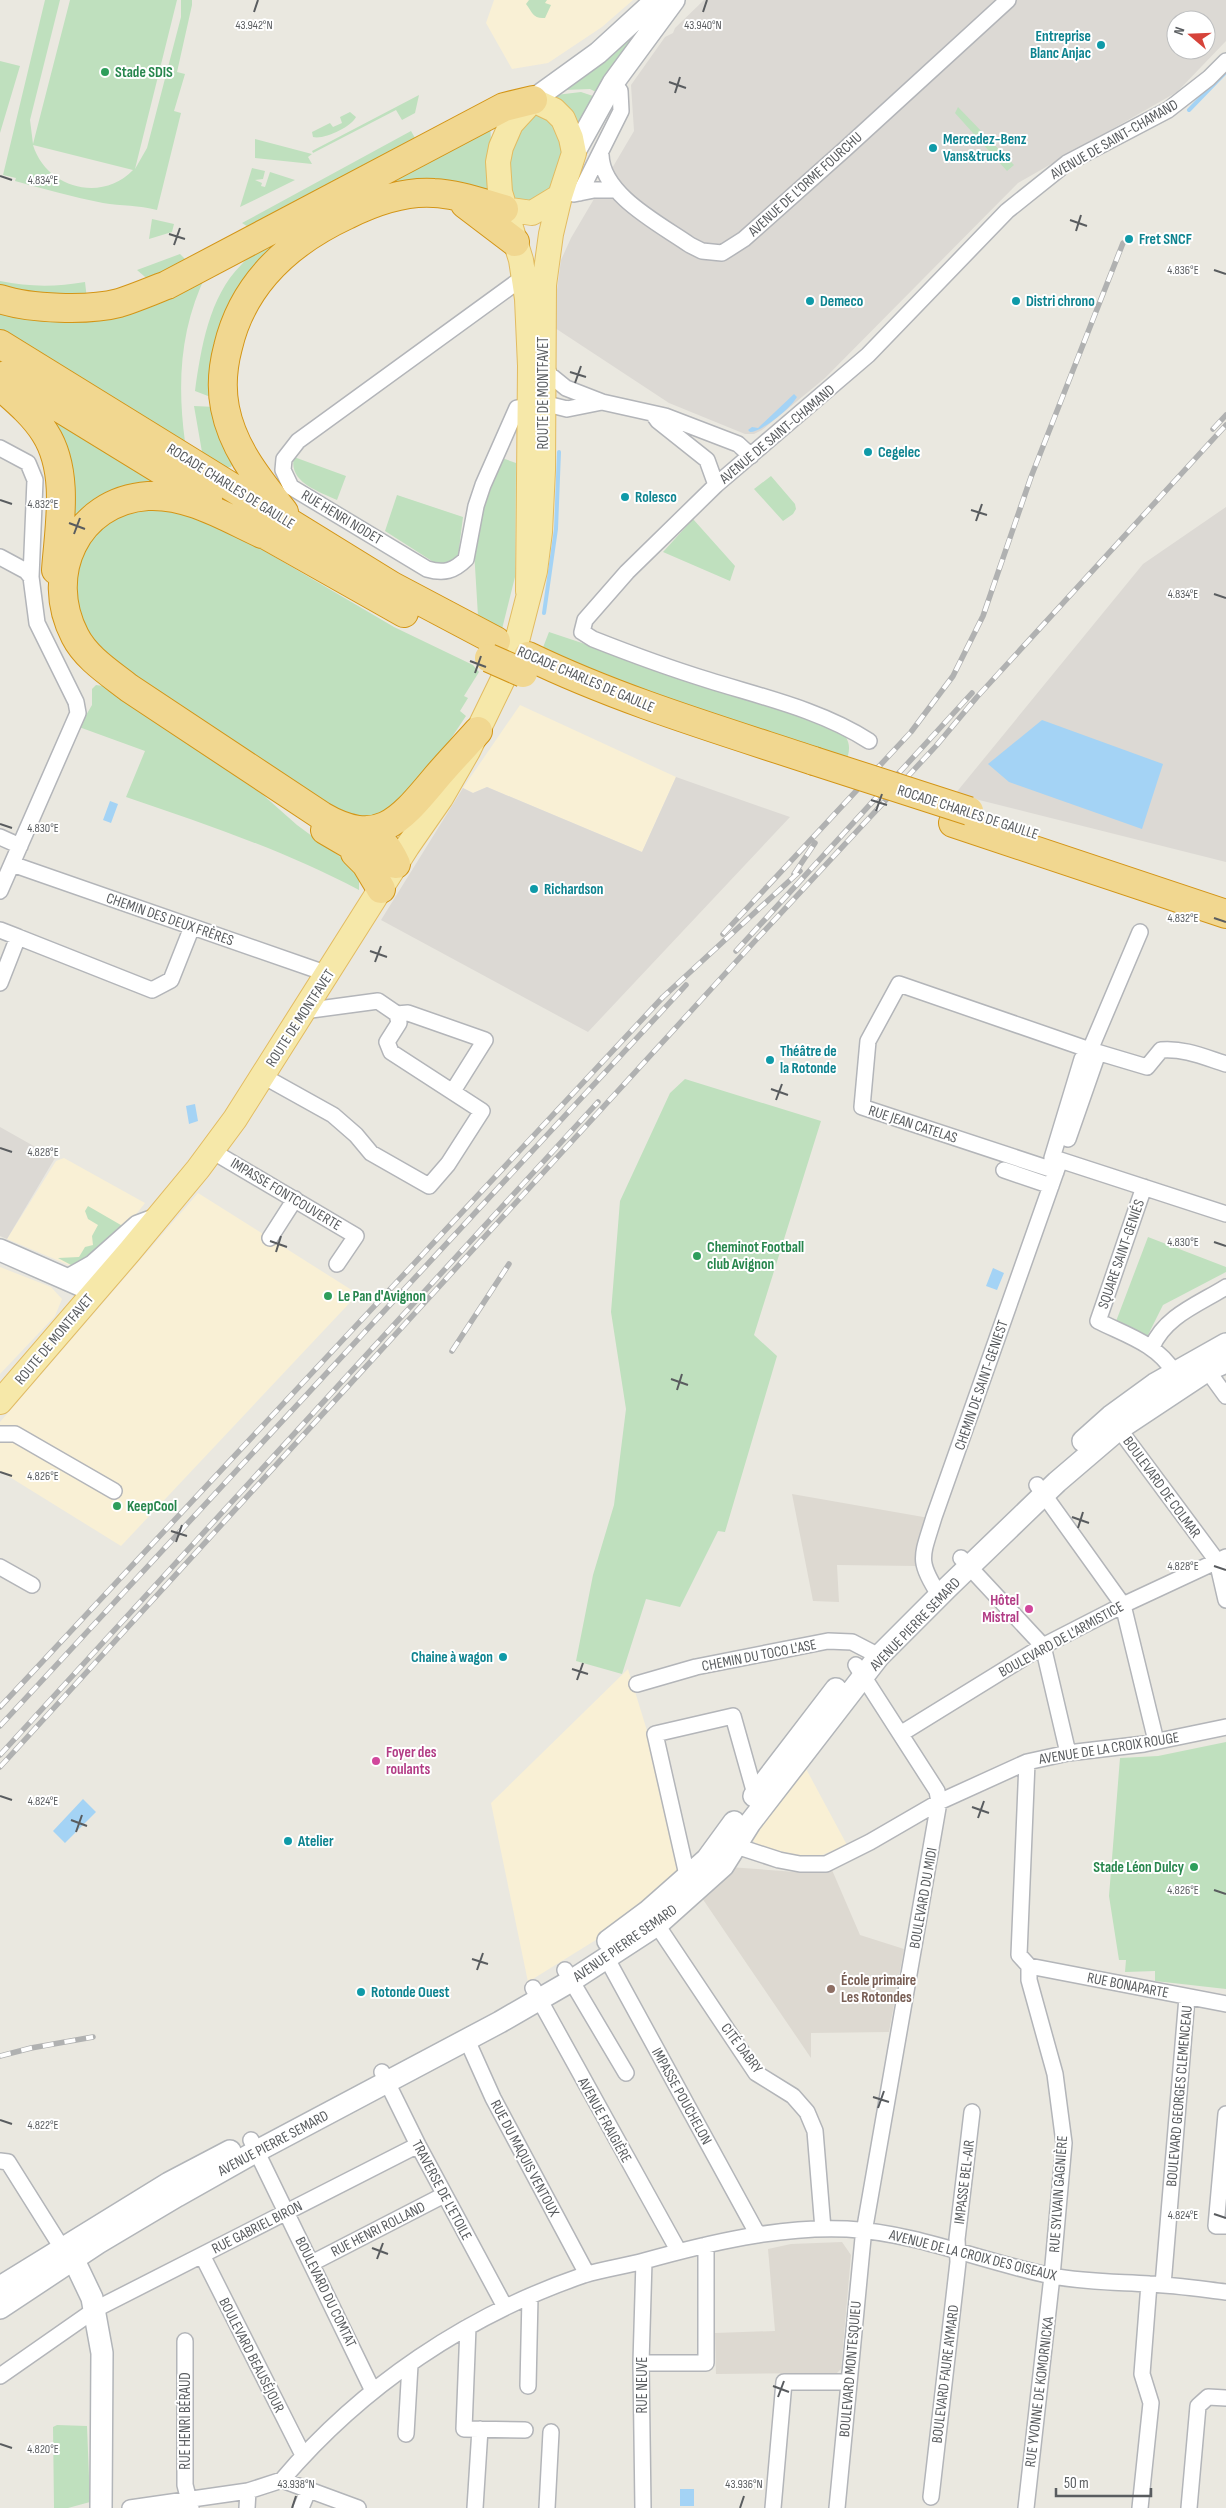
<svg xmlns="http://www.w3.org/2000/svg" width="1226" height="2508" viewBox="0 0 1226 2508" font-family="'Sofia Sans Condensed',sans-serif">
  <rect width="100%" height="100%" fill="#eae8e0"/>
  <!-- commercial -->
  <path fill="#f9f0d5" d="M494,0H633L602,27L548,63L512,69L486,23Z
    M520,705L676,777L642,852L487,787L473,793L463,788Z
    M64,1158L145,1203L126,1227L88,1259L71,1266L7,1239L56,1161Z
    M198,1193L358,1294L121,1546L0,1471V1422Z
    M0,1267L51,1287L62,1299L55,1316L0,1374Z
    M628,1669L653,1750L683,1871L620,1925L528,1982L491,1803Z
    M804,1765L847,1845L817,1857L796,1855L756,1845L749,1834Z"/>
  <!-- industrial -->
  <path fill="#dcd9d4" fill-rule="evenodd" d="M704,0H1226V41L1177,92L1018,183L825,378L762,430L754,434H745L669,403L552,326L561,260L571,238L634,131L631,85L665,37L673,33L675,28ZM1176,20H1206V50H1176Z
    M1226,507V862L955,794L1143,564Z
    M676,777L790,817L588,1032L381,920L463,788L473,793L487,787L642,852Z
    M0,1127L55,1158L7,1239L0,1236Z"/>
  <!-- education -->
  <path fill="#ddd9d1" d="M792,1494L929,1518L917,1566L837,1565L839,1602L813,1601Z
    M729,1867L796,1872L832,1870L860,1935L904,1949L889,2032L811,2033V2058L702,1898Z
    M842,2242L851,2255L841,2369L837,2373L716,2374L715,2333L775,2331L768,2249L791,2244Z"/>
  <!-- green -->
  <path fill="#bfe0be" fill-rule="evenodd" d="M45,0H60L30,120L33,144L70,0H177L135,169L147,148L181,17V0H192V5L177,72L185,74L174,111L181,113L157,210C139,205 121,206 103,203C73,197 44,189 15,181L16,178L3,175ZM33,145L133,170C102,203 46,188 33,145Z
    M529,0H547L545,3L551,5L545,18C533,19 533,13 526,4Z
    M662,3L598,93L590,89L564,90Z
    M0,61L20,66L0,133Z
    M581,92L596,97L578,127L556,95Z
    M419,95L415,113L402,120L396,110L313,153L312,151Z
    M958,107L1014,165L1007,171L955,113Z
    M350,112L356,117C351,127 324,140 313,137L312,132L330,123L333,127L342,123L340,117Z
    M541,112C562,132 568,153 557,180C554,188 545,195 540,202L511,200L506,177L511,140L533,113Z
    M490,127C492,131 490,187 490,197L465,189L287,242L215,392L208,396L195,391C201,348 209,297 241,265C247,258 255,253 262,247Z
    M411,131L415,138L253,230L242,223Z
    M255,139L312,154L308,157L312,164L255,158Z
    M252,168L265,171L263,179L255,180L262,183L261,186L265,187L270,172L295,180L240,207Z
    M152,219L174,224L172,232L149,239Z
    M180,254L190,264L151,282L137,270Z
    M207,273C180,327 177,383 185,442L0,329V308L11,311Z
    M0,281C29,287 56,287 85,282L87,299L0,294Z
    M194,406L216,407L233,462L231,467L224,468L202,452Z
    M42,414L157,484L71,532Z
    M294,457L346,476L337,500C318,491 288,482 294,457Z
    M502,458L516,463L515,577L502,629L478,616L474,550L483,510Z
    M771,476L795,504L796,509L793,514L783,521L754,489Z
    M397,495L463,517L458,557L447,564L435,563L385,531Z
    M127,506L200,513L394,627L473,665L479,672L464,696L468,698L460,711L466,716L446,746L391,812L351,820L86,648L70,562L84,536Z
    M693,519L735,566L730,581L663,552Z
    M549,632L756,701L843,733C851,743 850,750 846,762L621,683L542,650Z
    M96,685L103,686L262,794L297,825L350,864L359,873V890C285,851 206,824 126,797L145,751L79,727L92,705V689Z
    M685,1079L821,1121L754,1335L777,1356L725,1532L718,1531L680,1607L646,1599L622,1674L576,1661L593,1575L614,1505L626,1409L611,1312L620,1201L670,1093Z
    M88,1206L126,1228L82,1263L71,1265L58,1258L79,1257L85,1247L93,1245L92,1236L98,1225L88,1219L85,1211Z
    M1148,1237L1226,1267V1272L1163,1305L1146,1339L1115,1324Z
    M1226,1742V1989L1155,1981V1971L1125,1972L1126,1960H1119L1109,1896L1120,1758L1158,1756Z
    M57,2425L87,2426L90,2502L68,2508H54L53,2427Z"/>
  <!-- water -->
  <path fill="#a4d3f5" d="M794,394L797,397C791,408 762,432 750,432L748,430L752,427L758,428Z
    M1042,720L1163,764L1142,829L1009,782L988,764Z
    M110,801L118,804L111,823L103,820Z
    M195,1104L198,1121L189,1124L186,1106Z
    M993,1268L1004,1273L997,1290L986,1286Z
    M83,1799L96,1812L65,1843L53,1831Z
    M680,2489H694V2506H680Z"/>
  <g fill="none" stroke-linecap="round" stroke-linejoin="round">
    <!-- stream -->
    <path stroke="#a4d3f5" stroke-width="4" d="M1189,110L1226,72
      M544,613L556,529L559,452"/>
    <defs>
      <path id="street" d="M601,155C602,195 660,224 690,245L702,251L722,253L744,239L844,150L1008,0
        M580,193L621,111L620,91L613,83
        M574,194L594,190H615
        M525,276L298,441L284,459L283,470L291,487L427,569C444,574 454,571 466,559L476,506L483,485L517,408L543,403L567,409L602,402
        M544,364L550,375L566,388L602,402L665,416L738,444L751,456
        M653,414L658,421L707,460L716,485
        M0,448L28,463L35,480L31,577L37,623L76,702L78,713L0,891
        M0,557L26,571L31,577
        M869,741C821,710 762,697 708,680C669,668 631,654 593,639L582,632L585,620L627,572L716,485L868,355L1007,211L1067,163L1168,110L1209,78L1226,61
        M0,837L20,846
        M12,864L328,974
        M0,930L18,937
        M1140,932L1090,1050L1147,1067L1161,1050C1184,1048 1204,1057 1226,1064
        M0,983L18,937L152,990L171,980L192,927
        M397,1014L408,1013L485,1040L453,1091
        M263,1076L333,1115L356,1135L371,1153L429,1186L448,1164L482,1111L391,1052L387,1042L399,1023L397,1014L378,1001L304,1011
        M1068,1139L1098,1053
        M212,1151L356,1236L337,1264
        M1060,1160L1226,1214
        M1004,1170L1051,1186
        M1053,1170L862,1107L868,1041L899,984L1090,1050L1082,1059L1052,1158L1053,1170L1056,1172
        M1144,1187L1098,1321C1126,1335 1157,1344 1174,1372
        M270,1238L295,1199
        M1152,1347C1165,1316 1199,1304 1226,1287
        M1202,1363L1226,1396
        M1119,1429L1217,1561L1226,1600
        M0,1434H15L114,1491
        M1037,1485L1123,1605L1156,1741
        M961,1558L1043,1646L1068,1753
        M0,1567L32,1585
        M940,1596C916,1560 922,1557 934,1517L1059,1163
        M637,1684L696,1667L828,1641L852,1642L879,1656
        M902,1733L1043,1646L1123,1605L1226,1557
        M1027,1762L1019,1955L1029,1966L1226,2004
        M727,1843L779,1860L800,1864H826L870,1842L939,1802L1027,1762L1068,1753L1144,1744L1226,1727
        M687,1875L655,1734L733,1716L755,1794
        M657,1925L756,2073L793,2096L807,2112L815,2131L823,2229
        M606,1957L758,2235
        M565,1970L626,2073
        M533,1988L678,2250
        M467,2040L493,2098L587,2274
        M382,2072L418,2145L505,2307
        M1226,2114L1216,2226H1226
        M251,2140L373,2391
        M0,2161L8,2162L62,2248
        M202,2255L303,2455
        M312,2263L444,2195
        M1163,2285L1187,1997
        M468,2327L464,2429L525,2430
        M185,2341V2485L191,2508
        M641,2363H706V2245
        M0,2376L96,2309L418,2145
        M528,2386L530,2297
        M406,2434L410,2365
        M282,2480C362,2386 467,2315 584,2275C604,2269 625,2266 644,2261C709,2243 779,2226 847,2229C917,2233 983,2262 1052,2276C1084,2282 1117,2282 1149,2284C1175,2285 1201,2289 1226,2292
        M931,2497L958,2262L957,2239L972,2112
        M130,2508L248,2491L282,2480L358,2508
        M247,2508L248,2491
        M301,2508L308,2491
        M475,2508L480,2429
        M547,2508L551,2432
        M643,2508L641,2363L644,2261
        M773,2508L784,2382H849
        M837,2508L863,2238L939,1802L937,1791L856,1665
        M1026,2508L1052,2276L1064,2143L1055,2074L1029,1980V1966
        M1140,2508L1151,2403L1142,2374L1149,2284
        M1189,2508L1198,2406L1208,2397L1226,2398"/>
      <path id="secondary" d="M533,100L598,53L656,0
        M574,153L613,83L674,0
        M0,1250L82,1286
        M70,1279L93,1266L138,1226L154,1220
        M1083,1441L1111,1416L1155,1384L1226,1344
        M754,1796L836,1689
        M608,1941L647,1912L707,1859L734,1822
        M65,2250L71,2254L92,2298L102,2353L101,2508
        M0,2287L169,2183L230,2151
        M0,2308L98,2243L177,2196L257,2151L500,2022L571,1981L657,1925L723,1866L750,1823L879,1656L948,1587L1057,1482L1119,1429L1208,1370L1226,1362"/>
      <path id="primary" d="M504,209L532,213L560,196
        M0,1402L130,1251L198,1169L235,1119L407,847L441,798L468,751L503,679L517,641L535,571L540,532L543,470L544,285L551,234L560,196L574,153L571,138L563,119L554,110L533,100L511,124L501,147L498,162L500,192L521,260L527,299L530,366L528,591"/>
      <path id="highway" d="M465,204L515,242
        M0,299C29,309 89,311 119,303C135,298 151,291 167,285L504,107L533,100
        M0,344L392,586L496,641
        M6,375L208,499
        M0,386C16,400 34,415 45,433C70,472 59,527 56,570
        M284,512C259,480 233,449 225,408C221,388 223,366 228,347C243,283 289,242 347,215C373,202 404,191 434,193C458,194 482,203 504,209
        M248,525L404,613
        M262,534C227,518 189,494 148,496C76,501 43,575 75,636C86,658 110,673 129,688L322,816C377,848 399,822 434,780C448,763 463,748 478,731
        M528,656C619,700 717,729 814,761
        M953,823L1226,914
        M325,830L378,861L396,864C388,847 382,839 364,832
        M355,853L366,864L381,889"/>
    </defs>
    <!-- street casing -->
    <use href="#street" stroke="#b3b5b9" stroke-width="18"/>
    <!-- secondary casing -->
    <use href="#secondary" stroke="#b2b5b9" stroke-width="24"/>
    <!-- primary casing -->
    <use href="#primary" stroke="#e2bb61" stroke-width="26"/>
    <!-- highway casing -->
    <use href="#highway" stroke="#d39516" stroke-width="30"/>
    <!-- street -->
    <use href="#street" stroke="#fff" stroke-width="15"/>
    <!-- secondary -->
    <use href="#secondary" stroke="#fff" stroke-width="21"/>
    <!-- primary -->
    <use href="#primary" stroke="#f6e8a9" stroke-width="24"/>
    <!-- highway -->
    <use href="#highway" stroke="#f1d790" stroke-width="28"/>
    <defs>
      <path id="rail" d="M1213,429L1226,415
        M794,874L815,843
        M723,934L911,732L953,676L983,616L1031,477L1123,243
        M736,951L972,693
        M452,1351L509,1264
        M0,1707L663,997L800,871
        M0,1726L686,985
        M0,1755L598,1102
        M0,1767L755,941L936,746L977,697L1226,425
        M0,2056L31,2048L93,2037"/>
    </defs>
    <!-- rail casing -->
    <use href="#rail" stroke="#b0b1b1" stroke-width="5.5"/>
    <!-- rail -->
    <use href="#rail" stroke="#fff" stroke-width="4" stroke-dasharray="11" stroke-linecap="butt"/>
    <defs>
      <path id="highway-bridge" d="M489,658L523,673
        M814,761L969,811"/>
    </defs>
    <!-- highway-bridge casing -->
    <use href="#highway-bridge" stroke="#d39516" stroke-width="30" stroke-linecap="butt"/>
    <!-- highway-bridge -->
    <use href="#highway-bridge" stroke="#f1d790" stroke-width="28"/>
  </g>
  <!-- ticks -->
  <path fill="none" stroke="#595c5f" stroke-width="2" d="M254,12L258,0M703,12L707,0M669,82L686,88M675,93L680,77M0,176L12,180M1070,220L1087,226M1076,231L1081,215M169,234L185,239M174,245L180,228M1214,270L1226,274M570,372L586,377M575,383L581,366M0,500L12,504M971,510L987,515M976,521L982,504M69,523L85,529M74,534L80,518M1214,594L1226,598M470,661L486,667M475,673L481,656M871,800L887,805M876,811L882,794M0,824L12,828M1214,918L1226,922M370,951L387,957M375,962L381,946M771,1089L788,1095M776,1100L782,1084M0,1148L12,1152M270,1241L287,1247M1214,1242L1226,1246M276,1252L281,1236M671,1379L688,1385M677,1390L682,1374M0,1472L12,1476M1072,1517L1089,1523M1078,1528L1083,1512M171,1531L187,1536M176,1542L182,1525M1214,1566L1226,1570M572,1669L588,1674M577,1680L583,1663M0,1796L12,1800M972,1807L989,1813M978,1818L984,1801M71,1820L87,1826M76,1832L82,1815M1214,1890L1226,1894M472,1959L488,1964M477,1970L483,1953M873,2097L889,2102M878,2108L884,2091M0,2120L12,2124M1214,2214L1226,2218M372,2248L388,2254M377,2259L383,2243M773,2386L789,2392M778,2397L784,2381M0,2444L12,2448M292,2508L296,2496M740,2508L744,2496"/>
  <!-- markers -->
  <g fill="#0f9aa8" stroke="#fff" stroke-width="2">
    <circle cx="1101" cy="45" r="5"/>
    <circle cx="933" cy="148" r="5"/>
    <circle cx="1129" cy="239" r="5"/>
    <circle cx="810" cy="301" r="5"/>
    <circle cx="1016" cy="301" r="5"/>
    <circle cx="868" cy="452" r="5"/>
    <circle cx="625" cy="497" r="5"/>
    <circle cx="534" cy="889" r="5"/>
    <circle cx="770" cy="1060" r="5"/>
    <circle cx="503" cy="1657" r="5"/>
    <circle cx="288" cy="1841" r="5"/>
    <circle cx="361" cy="1992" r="5"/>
  </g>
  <g fill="#2e9e5b" stroke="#fff" stroke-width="2">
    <circle cx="105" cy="72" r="5"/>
    <circle cx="697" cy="1256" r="5"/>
    <circle cx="328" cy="1296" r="5"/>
    <circle cx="117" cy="1506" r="5"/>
    <circle cx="1194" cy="1867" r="5"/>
  </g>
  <g fill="#d1479c" stroke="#fff" stroke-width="2">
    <circle cx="1029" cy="1609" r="5"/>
    <circle cx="376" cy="1761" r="5"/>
  </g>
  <circle fill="#8d6e63" stroke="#fff" stroke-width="2" cx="831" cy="1989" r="5"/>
  <g text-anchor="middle" stroke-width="4" stroke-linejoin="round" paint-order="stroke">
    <!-- culture labels -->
    <g font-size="15" font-weight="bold" fill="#0d838f" stroke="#fff" text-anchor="start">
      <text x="1091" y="41" text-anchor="end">Entreprise<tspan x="1091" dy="17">Blanc Anjac</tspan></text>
      <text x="943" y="144">Mercedez-Benz<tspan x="943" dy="17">Vans&amp;trucks</tspan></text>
      <text x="1139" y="244">Fret SNCF</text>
      <text x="820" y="306">Demeco</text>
      <text x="1026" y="306">Distri chrono</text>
      <text x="878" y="457">Cegelec</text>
      <text x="635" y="502">Rolesco</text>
      <text x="544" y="894">Richardson</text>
      <text x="780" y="1056">Théâtre de<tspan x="780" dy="17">la Rotonde</tspan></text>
      <text x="493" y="1662" text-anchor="end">Chaine à wagon</text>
      <text x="298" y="1846">Atelier</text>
      <text x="371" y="1997">Rotonde Ouest</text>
    </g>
    <!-- leisure labels -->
    <g font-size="15" font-weight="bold" fill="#27864d" stroke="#fff" text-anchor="start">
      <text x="115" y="77">Stade SDIS</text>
      <text x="707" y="1252">Cheminot Football<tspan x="707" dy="17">club Avignon</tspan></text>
      <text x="338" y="1301">Le Pan d'Avignon</text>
      <text x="127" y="1511">KeepCool</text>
      <text x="1184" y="1872" text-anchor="end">Stade Léon Dulcy</text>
    </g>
    <!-- street labels -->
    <g font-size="15" fill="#595c5f" stroke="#fff">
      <text transform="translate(1114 139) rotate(-30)" y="5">AVENUE DE SAINT-CHAMAND</text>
      <text transform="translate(805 184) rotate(-42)" y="5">AVENUE DE L'ORME FOURCHU</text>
      <text transform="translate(543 393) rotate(-90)" y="5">ROUTE DE MONTFAVET</text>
      <text transform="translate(777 434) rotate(-40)" y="5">AVENUE DE SAINT-CHAMAND</text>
      <text transform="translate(231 486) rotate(32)" y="5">ROCADE CHARLES DE GAULLE</text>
      <text transform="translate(342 517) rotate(31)" y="5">RUE HENRI NODET</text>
      <text transform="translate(586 679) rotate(23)" y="5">ROCADE CHARLES DE GAULLE</text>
      <text transform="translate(968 812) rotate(18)" y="5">ROCADE CHARLES DE GAULLE</text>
      <text transform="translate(170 919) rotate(19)" y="5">CHEMIN DES DEUX FRÈRES</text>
      <text transform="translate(300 1018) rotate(-57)" y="5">ROUTE DE MONTFAVET</text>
      <text transform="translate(913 1124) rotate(18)" y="5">RUE JEAN CATELAS</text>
      <text transform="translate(286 1194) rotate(31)" y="5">IMPASSE FONTCOUVERTE</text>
      <text transform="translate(1121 1254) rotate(-71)" y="5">SQUARE SAINT-GENIÉS</text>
      <text transform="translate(54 1339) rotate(-50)" y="5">ROUTE DE MONTFAVET</text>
      <text transform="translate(981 1385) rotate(-71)" y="5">CHEMIN DE SAINT-GENIEST</text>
      <text transform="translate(1162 1487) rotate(54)" y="5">BOULEVARD DE COLMAR</text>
      <text transform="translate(915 1624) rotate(-46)" y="5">AVENUE PIERRE SEMARD</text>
      <text transform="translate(1061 1639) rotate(-29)" y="5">BOULEVARD DE L'ARMISTICE</text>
      <text transform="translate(759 1655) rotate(-11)" y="5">CHEMIN DU TOCO L'ASE</text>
      <text transform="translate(1109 1748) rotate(-9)" y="5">AVENUE DE LA CROIX ROUGE</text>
      <text transform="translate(923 1898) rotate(-80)" y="5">BOULEVARD DU MIDI</text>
      <text transform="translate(625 1943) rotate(-35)" y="5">AVENUE PIERRE SEMARD</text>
      <text transform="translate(1128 1985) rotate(11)" y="5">RUE BONAPARTE</text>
      <text transform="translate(742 2048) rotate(53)" y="5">CITÉ DABRY</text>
      <text transform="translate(682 2096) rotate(61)" y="5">IMPASSE POUCHELON</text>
      <text transform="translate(1179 2096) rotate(-85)" y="5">BOULEVARD GEORGES CLEMENCEAU</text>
      <text transform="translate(605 2120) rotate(61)" y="5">AVENUE FRAIGIÈRE</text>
      <text transform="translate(273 2143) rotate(-28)" y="5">AVENUE PIERRE SEMARD</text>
      <text transform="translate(525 2158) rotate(62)" y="5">RUE DU MAQUIS VENTOUX</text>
      <text transform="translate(964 2182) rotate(-83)" y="5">IMPASSE BEL-AIR</text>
      <text transform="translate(442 2190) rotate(62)" y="5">TRAVERSE DE L'ETOILE</text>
      <text transform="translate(1058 2194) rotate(-86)" y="5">RUE SYLVAIN GAGNIÈRE</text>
      <text transform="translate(257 2227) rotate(-27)" y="5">RUE GABRIEL BIRON</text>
      <text transform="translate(378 2229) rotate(-27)" y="5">RUE HENRI ROLLAND</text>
      <text transform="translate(973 2255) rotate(14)" y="5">AVENUE DE LA CROIX DES OISEAUX</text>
      <text transform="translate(326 2292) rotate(64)" y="5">BOULEVARD DU COMTAT</text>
      <text transform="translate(252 2355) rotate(63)" y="5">BOULEVARD BEAUSÉJOUR</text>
      <text transform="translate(850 2369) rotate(-85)" y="5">BOULEVARD MONTESQUIEU</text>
      <text transform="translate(945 2374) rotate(-83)" y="5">BOULEVARD FAURE AYMARD</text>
      <text transform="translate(642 2385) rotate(-90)" y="5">RUE NEUVE</text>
      <text transform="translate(1039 2392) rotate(-83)" y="5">RUE YVONNE DE KOMORNICKA</text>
      <text transform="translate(185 2421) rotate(-90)" y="5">RUE HENRI BÉRAUD</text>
    </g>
    <!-- hotel labels -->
    <g font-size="15" font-weight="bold" fill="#b23c85" stroke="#fff" text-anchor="end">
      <text x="1019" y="1605">Hôtel<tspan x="1019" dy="17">Mistral</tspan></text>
      <text x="386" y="1757" text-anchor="start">Foyer des<tspan x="386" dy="17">roulants</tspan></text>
    </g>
    <!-- education labels -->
    <g font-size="15" font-weight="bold" fill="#785e54" stroke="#fff" text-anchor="start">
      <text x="841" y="1985">École primaire<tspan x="841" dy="17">Les Rotondes</tspan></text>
    </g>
  </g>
  <g font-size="12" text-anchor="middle" fill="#595c5f" stroke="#fff" stroke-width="4" stroke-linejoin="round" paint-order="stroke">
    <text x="254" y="29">43.942°N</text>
    <text x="703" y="29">43.940°N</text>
    <text x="43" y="184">4.834°E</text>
    <text x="1183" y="274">4.836°E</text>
    <text x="43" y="508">4.832°E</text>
    <text x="1183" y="598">4.834°E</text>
    <text x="43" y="832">4.830°E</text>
    <text x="1183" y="922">4.832°E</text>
    <text x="43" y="1156">4.828°E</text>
    <text x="1183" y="1246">4.830°E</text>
    <text x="43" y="1480">4.826°E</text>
    <text x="1183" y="1570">4.828°E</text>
    <text x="43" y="1805">4.824°E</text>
    <text x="1183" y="1894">4.826°E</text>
    <text x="43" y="2129">4.822°E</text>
    <text x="1183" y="2219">4.824°E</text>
    <text x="43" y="2453">4.820°E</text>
    <text x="296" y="2488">43.938°N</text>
    <text x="744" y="2488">43.936°N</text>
  </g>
  <!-- north arrow -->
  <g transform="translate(1191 35) rotate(289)"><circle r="24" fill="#ffffff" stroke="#bdbebf"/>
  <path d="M0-4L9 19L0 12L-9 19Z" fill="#d6433a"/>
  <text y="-8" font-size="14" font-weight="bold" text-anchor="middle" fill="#595c5f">N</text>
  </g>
  <!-- scale -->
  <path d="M1056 2488v8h95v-8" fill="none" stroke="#595c5f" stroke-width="2.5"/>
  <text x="1064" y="2488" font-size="15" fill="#595c5f" stroke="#ffffff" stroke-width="4" paint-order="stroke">50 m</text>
</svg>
